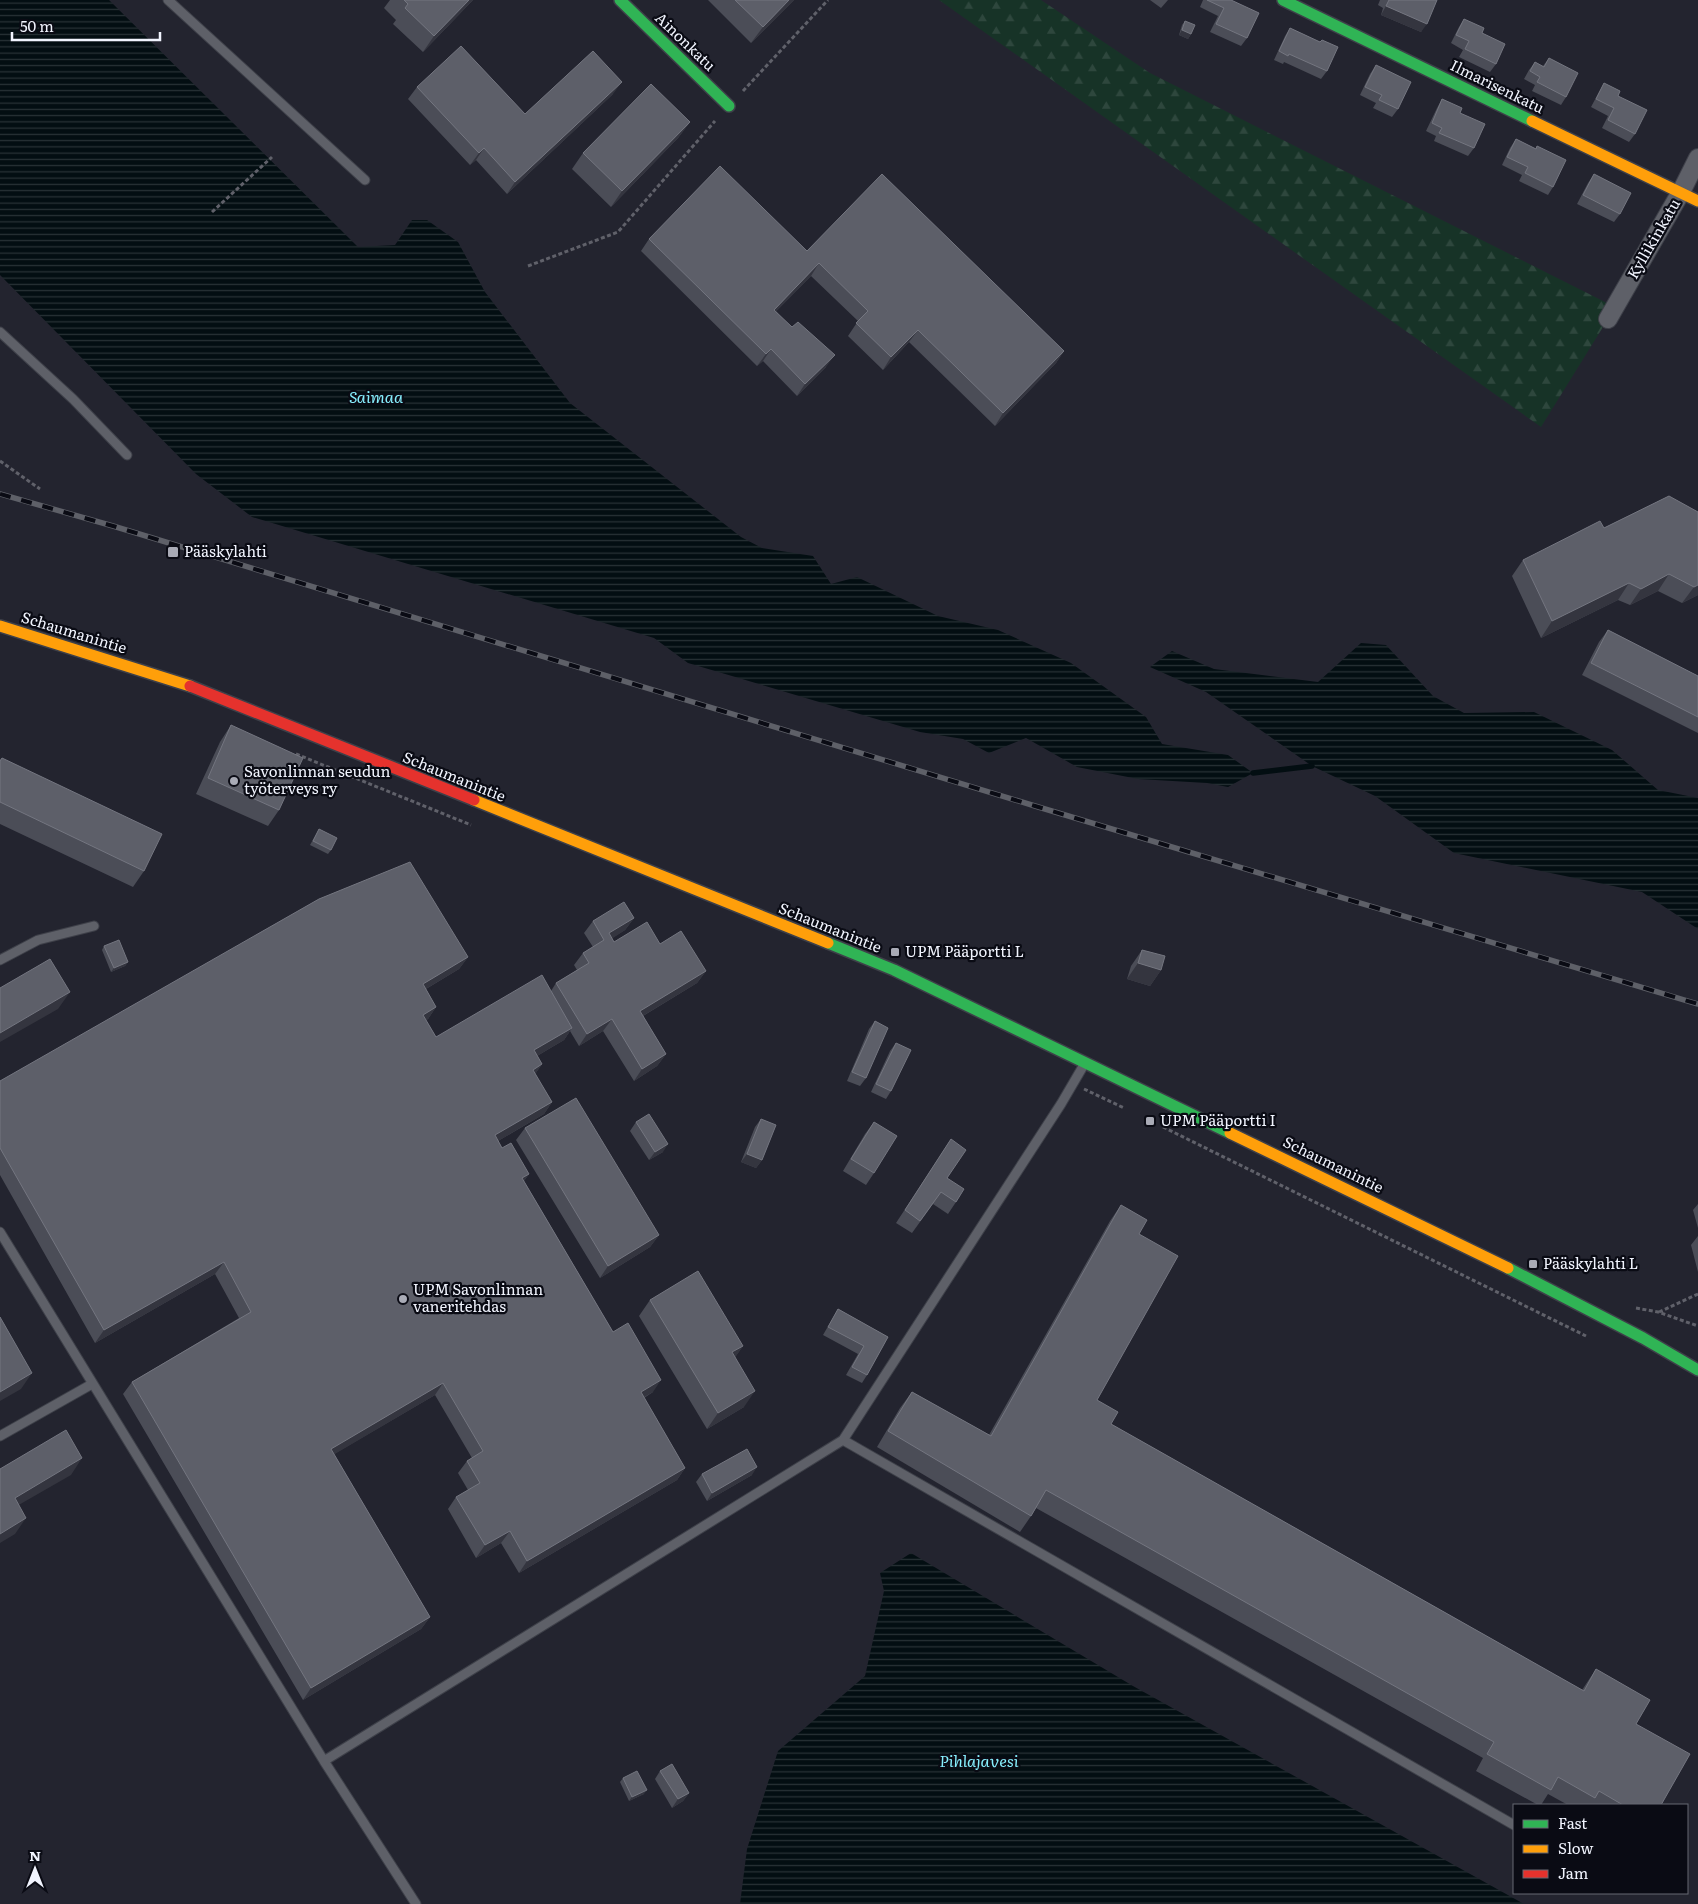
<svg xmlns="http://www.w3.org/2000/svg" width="1698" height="1904" viewBox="0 0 1698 1904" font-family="Literata,serif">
  <defs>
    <pattern id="forest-firs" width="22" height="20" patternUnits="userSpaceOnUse" patternTransform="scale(1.25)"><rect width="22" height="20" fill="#173327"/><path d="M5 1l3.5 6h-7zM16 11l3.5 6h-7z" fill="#2e473d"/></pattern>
    <pattern id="water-rules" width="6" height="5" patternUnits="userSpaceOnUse" patternTransform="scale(1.25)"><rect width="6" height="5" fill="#030e12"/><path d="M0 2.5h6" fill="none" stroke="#283236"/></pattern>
  </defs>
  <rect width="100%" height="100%" fill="#23242f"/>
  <!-- forest -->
  <path fill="url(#forest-firs)" d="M939,0H1041L1150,73L1607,303L1608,319L1541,427Z"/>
  <!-- water -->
  <path fill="url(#water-rules)" d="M0,0H109L358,247L395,245L412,220H427L458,242L485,292L570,403L741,537L762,548L813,556L831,584L857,577L938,616L998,630L1071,663L1146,717L1162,744L1228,755L1253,773L1228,787L1207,783L1138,779L1077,767L1026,738L989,753L963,739L920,732L688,663L654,638L252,517L196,474L0,275Z
    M1361,643L1386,645L1433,696L1464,713L1534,712L1612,750L1658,790L1698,798V929L1642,892L1454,853L1375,796L1312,766L1206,692L1150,667L1172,651L1214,669L1318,682Z
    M911,1553L1133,1686L1524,1904H740L747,1849L778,1751L865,1676L884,1591L880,1573Z"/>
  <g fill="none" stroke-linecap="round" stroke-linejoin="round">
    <!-- stream -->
    <path stroke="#030e12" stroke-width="5.5" d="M1253,773L1312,766"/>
    <defs>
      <path id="lane" d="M168,0L365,180
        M0,332L73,399L127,455
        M0,960L38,940L94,926
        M1085,1063L1061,1104L843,1440L1514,1825
        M0,1232L324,1761
        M0,1436L92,1384
        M416,1904L324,1761L843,1440"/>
      <path id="street" d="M1608,319L1681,192L1698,158"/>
      <path id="fast" d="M620,0L729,106
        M1283,0L1532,121
        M828,943L894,970L1230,1133
        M1508,1268L1643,1338L1698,1370"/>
      <path id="slow" d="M1532,121L1698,201
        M0,626L190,686
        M474,800L828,943
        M1230,1133L1508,1268"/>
      <path id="jam" d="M190,686L474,800"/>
    </defs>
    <!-- lane casing -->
    <use href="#lane" stroke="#3e4049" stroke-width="11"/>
    <!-- street casing -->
    <use href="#street" stroke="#3e4049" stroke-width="20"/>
    <!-- fast casing -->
    <use href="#fast" stroke="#3e4049" stroke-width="14"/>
    <!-- slow casing -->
    <use href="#slow" stroke="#3e4049" stroke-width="14"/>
    <!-- jam casing -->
    <use href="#jam" stroke="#3e4049" stroke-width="14"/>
    <!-- path -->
    <path stroke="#60616a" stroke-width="3" stroke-dasharray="4 2.5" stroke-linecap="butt" d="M743,91L828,0
      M212,212L272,157
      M528,266L618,232L715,121
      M0,461L40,489
      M296,754L471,825
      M1084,1089L1124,1108
      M1163,1127L1586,1336
      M1636,1308L1658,1312L1698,1326
      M1659,1312L1698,1294"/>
    <!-- lane -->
    <use href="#lane" stroke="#5e6068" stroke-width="9"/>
    <!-- street -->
    <use href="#street" stroke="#5e6068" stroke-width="18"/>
    <!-- fast -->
    <use href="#fast" stroke="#30b455" stroke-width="11"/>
    <!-- slow -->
    <use href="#slow" stroke="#ff9f0a" stroke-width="11"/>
    <!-- jam -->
    <use href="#jam" stroke="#e5322d" stroke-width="11"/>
    <defs>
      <path id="rail" d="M0,494L113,526L1035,806L1698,1004"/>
    </defs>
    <!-- rail casing -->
    <use href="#rail" stroke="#5e6068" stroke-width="5.5"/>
    <!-- rail -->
    <use href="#rail" stroke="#0a0b14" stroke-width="4" stroke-dasharray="11" stroke-linecap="butt"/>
  </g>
  <!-- wall -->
  <path fill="#4b4d57" d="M390,0H473L423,52L393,24L396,20L384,8Z
    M708,0H794L751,43Z
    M1150,0H1168L1161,8Z
    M1203,0H1231L1247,38L1241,46L1210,32L1218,16L1200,7Z
    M1380,0H1437L1421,32L1381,15L1383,8L1378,5Z
    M1464,19L1482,33L1496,64L1490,72L1459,57L1463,50L1451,43L1459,27Z
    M1185,21L1191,34L1188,39L1179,35L1182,25Z
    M1290,28L1320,42L1327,71L1321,79L1284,62L1283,64L1274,60L1285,36Z
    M1549,58L1566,97L1561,105L1532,91L1535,85L1524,79L1529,70L1535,62L1543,66Z
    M1376,65L1398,109L1392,117L1373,108L1376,103L1360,95L1370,74Z
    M1604,83L1618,96L1635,134L1629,142L1602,128L1608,116L1591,107L1599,92Z
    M417,87L525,114L613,94L507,194L476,160L470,165L408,99Z
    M1442,99L1460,113L1474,148L1468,156L1434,141L1436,136L1426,131L1437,108Z
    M690,122L678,138L611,207L572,169L583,153Z
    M1516,139L1536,149L1537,146L1553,187L1548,195L1519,181L1522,175L1502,165L1510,148Z
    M1594,174L1620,214L1614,222L1577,204L1588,183Z
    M649,239L807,251L1064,351L1056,363L995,426L909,342L883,370L848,336L858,321L811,276L776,311L826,367L797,396L763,361L757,366L641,251Z
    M1669,496L1698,595L1682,603L1658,591L1630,605L1618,600L1541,638L1512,576L1523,560L1604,528Z
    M1608,630L1698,676V733L1582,675L1599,642Z
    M231,725L279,810L268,826L196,794L220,742Z
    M2,758L144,871L133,887L0,824V760Z
    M319,829L331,850L328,854L310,845Z
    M634,918L625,930L612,938L614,942L660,944L706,971L697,983L643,1016L666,1054L657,1066L634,1081L603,1031L579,1046L570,1031L564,1040L537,1056L542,1064L535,1074L552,1102L544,1114L498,1141L502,1148L529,1174L524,1181L613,1332L653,1392L644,1398L685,1468L677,1480L519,1573L501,1543L476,1558L448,1509L456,1497L468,1490L458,1473L467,1461L472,1458L435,1395L334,1454L430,1617L421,1629L303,1700L123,1394L132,1382L239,1318L215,1274L95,1343L0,1175V1081L468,957L459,969L426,989L436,1007L428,1019L426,1020L436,1037L551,991L556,983L577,970L574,965L583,953L593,947L584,933L593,921Z
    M104,946L128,962L125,966L111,972L102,950Z
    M1142,950L1161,970L1150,986L1127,979L1131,966Z
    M875,1021L866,1078L860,1086L847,1081L869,1029Z
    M896,1043L891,1091L886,1099L871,1092L890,1051Z
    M761,1119L762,1160L756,1168L741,1162L755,1127Z
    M636,1122L663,1152L649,1160L630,1131Z
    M874,1122V1173L866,1185L843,1171L865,1134Z
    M525,1128L659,1235L650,1247L600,1278L516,1140Z
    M951,1139L947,1178L956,1202L948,1214L933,1204L912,1233L896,1223Z
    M1698,1204V1228L1693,1210Z
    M1121,1205L1139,1234L1097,1400L1111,1424L1582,1690L1596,1669L1636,1724L1661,1805H1568L1548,1794L1541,1805H1538L1476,1771L1483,1758L1036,1508L1031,1516L1020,1532L877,1447L900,1408L912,1392L989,1435L1110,1221Z
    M1698,1236V1272L1691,1245Z
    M650,1300L743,1346L735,1357L744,1407L707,1429L639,1316Z
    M838,1309L888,1337L867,1375L862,1383L846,1375L858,1354L823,1335Z
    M702,1474L752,1475L707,1501L696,1482Z
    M660,1771L689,1793L683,1801L672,1808L655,1779Z
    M623,1778L644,1794L629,1801L620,1782Z"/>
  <!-- shaded-wall -->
  <path fill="#34353f" d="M469,0H473L423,52L434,36Z
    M789,0H794L751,43L763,27Z
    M1386,6L1427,24L1421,32L1381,15Z
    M1182,30L1191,34L1188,39L1179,35Z
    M622,82L613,94L507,194L515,182Z
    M690,122L678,138L611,207L622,191Z
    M484,148L476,160L470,165L479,153Z
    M819,263L811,276L766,322L774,310Z
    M918,330L909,342L883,370L891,357Z
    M771,349L763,361L757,366L766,354Z
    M1064,351L1056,363L995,426L1003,413Z
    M835,355L826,367L797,396L805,384Z
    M1669,574L1658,591L1630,605L1641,589Z
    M1629,583L1618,600L1541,638L1552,621Z
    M1698,585V595L1682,603L1694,587Z
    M634,918L625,930L601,946L609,933Z
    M468,957L459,969L414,996L423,984Z
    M128,962L125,966L111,972L114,968Z
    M1138,963L1161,970L1150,986L1127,979Z
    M706,971L697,983L631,1023L640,1011Z
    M70,992L58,1009L0,1042V1033Z
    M436,1007L428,1019L414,1027L423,1015Z
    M612,1019L603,1031L579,1046L587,1034Z
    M572,1028L564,1040L525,1063L534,1050Z
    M666,1054L657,1066L634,1081L642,1069Z
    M542,1064L534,1076L533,1070Z
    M552,1102L544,1114L486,1148L495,1135Z
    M668,1144L663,1152L649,1160L655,1152Z
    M747,1154L762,1160L756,1168L741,1162Z
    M529,1174L520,1186L522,1178Z
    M659,1235L650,1247L600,1278L608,1266Z
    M224,1262L215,1274L95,1343L104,1330Z
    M743,1346L732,1362V1352Z
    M32,1373L21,1389L0,1401V1392Z
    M661,1380L653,1392L632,1404L641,1392Z
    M443,1383L435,1395L323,1461L331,1449Z
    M755,1391L744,1407L707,1429L718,1413Z
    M82,1458L71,1475L3,1514L15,1498Z
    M757,1467L752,1475L707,1501L712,1493Z
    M685,1468L677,1480L519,1573L527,1561Z
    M26,1518L15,1534L0,1543V1534Z
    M510,1531L501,1543L476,1558L485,1545Z
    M430,1617L421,1629L303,1700L311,1688Z
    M647,1790L644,1794L629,1801L632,1797Z
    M689,1793L683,1801L672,1808L678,1799Z"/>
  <!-- building -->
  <path fill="#5d5f69" stroke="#747680" d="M404,0H469L434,36L405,8L408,4Z
    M735,0H789L763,27Z
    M1207,0H1231L1259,13L1247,38L1216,24L1224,8Z
    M1389,0H1437L1427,24L1386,6Z
    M1464,19L1484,28L1482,33L1505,44L1496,64L1465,49L1469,41L1456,35Z
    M1185,21L1195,25L1191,34L1182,30Z
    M1290,28L1320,42L1322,40L1338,47L1327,71L1289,54L1288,56L1279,51Z
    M461,46L525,114L593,51L622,82L515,182L484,148L479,153L417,87Z
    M1549,58L1578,73L1566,97L1537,82L1540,77L1530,71L1535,62L1544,67Z
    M1376,65L1411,82L1398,109L1379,100L1382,95L1365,87Z
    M1604,83L1620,91L1618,96L1647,110L1635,134L1608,120L1614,108L1596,99Z
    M651,84L690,122L622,191L583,153Z
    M1442,99L1462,108L1460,113L1485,124L1474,148L1439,133L1442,128L1432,123Z
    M1516,139L1536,149L1537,146L1566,160L1553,187L1525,173L1528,167L1507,157Z
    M720,166L807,251L882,174L1064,351L1003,413L918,330L891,357L856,323L868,311L819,263L774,310L792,327L798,322L835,355L805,384L771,349L766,354L649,239Z
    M1594,174L1631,193L1620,214L1583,195Z
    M1669,496L1698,512V585L1694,587L1669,574L1641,589L1629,583L1552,621L1523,560L1600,521L1604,528Z
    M1608,630L1698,676V717L1591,663Z
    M231,725L303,758L279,810L208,778Z
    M2,758L162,834L144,871L0,802V761Z
    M319,829L337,838L331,850L313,841Z
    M410,862L468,957L423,984L436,1007L423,1015L436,1037L542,975L572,1028L534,1050L542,1064L533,1070L552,1102L495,1135L502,1148L511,1143L529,1174L522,1178L613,1332L628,1323L661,1380L641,1392L685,1468L527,1561L510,1531L485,1545L456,1497L480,1483L467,1461L483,1451L443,1383L331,1449L430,1617L311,1688L132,1382L251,1312L224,1262L104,1330L0,1148V1081L319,899Z
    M624,902L634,918L609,933L614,942L647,922L660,944L681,931L706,971L640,1011L666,1054L642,1069L612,1019L587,1034L556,983L589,963L583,953L604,940L593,921Z
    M119,940L128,962L114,968L104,946Z
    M1142,950L1165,956L1161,970L1138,963Z
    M50,959L70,992L0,1033V988Z
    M875,1021L888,1028L866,1078L852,1072Z
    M896,1043L911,1050L891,1091L876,1084Z
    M576,1098L659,1235L608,1266L525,1128Z
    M649,1114L668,1144L655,1152L636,1122Z
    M761,1119L776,1125L762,1160L747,1154Z
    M874,1122L897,1136L874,1173L851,1159Z
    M951,1139L966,1150L947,1178L964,1189L956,1202L941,1192L920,1221L905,1210Z
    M1121,1205L1147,1220L1139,1234L1178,1256L1097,1400L1118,1412L1111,1424L1584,1691L1596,1669L1650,1700L1636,1724L1690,1754L1661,1805H1623L1599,1791L1595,1798L1558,1777L1551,1790L1487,1754L1494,1742L1046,1490L1031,1516L888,1431L912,1392L991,1436Z
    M698,1271L743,1346L732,1352L755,1391L718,1413L650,1300Z
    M838,1309L888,1337L867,1375L852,1367L864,1346L828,1327Z
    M0,1317L32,1373L0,1392Z
    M66,1430L82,1458L15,1498L26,1518L0,1534V1469Z
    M747,1449L757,1467L712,1493L702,1474Z
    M672,1764L689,1793L678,1799L660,1771Z
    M637,1771L647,1790L632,1797L623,1778Z"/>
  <!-- markers -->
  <g fill="#a9abb6" stroke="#0a0b14" stroke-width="2">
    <rect x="167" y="546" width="12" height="12" rx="2.5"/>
    <circle cx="234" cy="781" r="5"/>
    <rect x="890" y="947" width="10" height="10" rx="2.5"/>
    <rect x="1145" y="1116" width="10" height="10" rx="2.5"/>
    <rect x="1528" y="1259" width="10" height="10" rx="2.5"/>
    <circle cx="403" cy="1299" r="5"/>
  </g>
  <g text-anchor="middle" stroke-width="4.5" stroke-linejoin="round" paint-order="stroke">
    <!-- street labels -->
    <g font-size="15" fill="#f1f4fe" stroke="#0a0b14">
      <text transform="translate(685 42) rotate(44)" y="5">Ainonkatu</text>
      <text transform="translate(1497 87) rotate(26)" y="5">Ilmarisenkatu</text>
      <text transform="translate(1654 239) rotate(-60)" y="5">Kyllikinkatu</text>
      <text transform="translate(74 633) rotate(17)" y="5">Schaumanintie</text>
      <text transform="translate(454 777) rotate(22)" y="5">Schaumanintie</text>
      <text transform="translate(830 928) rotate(22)" y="5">Schaumanintie</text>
      <text transform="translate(1333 1165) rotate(26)" y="5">Schaumanintie</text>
    </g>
    <!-- poi labels -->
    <g font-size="15" fill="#f1f4fe" stroke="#0a0b14" text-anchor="start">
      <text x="184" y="557">Pääskylahti</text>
      <text x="244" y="777">Savonlinnan seudun<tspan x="244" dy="17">työterveys ry</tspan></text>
      <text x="905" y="957">UPM Pääportti L</text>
      <text x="1160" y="1126">UPM Pääportti I</text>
      <text x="1543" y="1269">Pääskylahti L</text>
      <text x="413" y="1295">UPM Savonlinnan<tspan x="413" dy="17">vaneritehdas</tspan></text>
    </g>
    <!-- water labels -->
    <g font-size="16" font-style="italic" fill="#87eefd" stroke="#0a0b14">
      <text x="376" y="403">Saimaa</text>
      <text x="979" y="1767">Pihlajavesi</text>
    </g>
  </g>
  <!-- legend -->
  <rect x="1513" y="1804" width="175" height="90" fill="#0a0b14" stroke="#666872"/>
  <rect x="1523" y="1820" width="25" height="8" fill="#30b455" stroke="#666872"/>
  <text x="1558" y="1829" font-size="15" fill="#f1f4fe">Fast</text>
  <rect x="1523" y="1845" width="25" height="8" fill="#ff9f0a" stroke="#666872"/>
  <text x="1558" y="1854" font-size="15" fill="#f1f4fe">Slow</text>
  <rect x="1523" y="1870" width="25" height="8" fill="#e5322d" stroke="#666872"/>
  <text x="1558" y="1879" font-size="15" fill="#f1f4fe">Jam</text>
  <!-- north arrow -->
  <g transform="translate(35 1869)" stroke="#0a0b14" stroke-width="4" paint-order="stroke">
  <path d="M0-4L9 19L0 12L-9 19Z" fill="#f1f4fe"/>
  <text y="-8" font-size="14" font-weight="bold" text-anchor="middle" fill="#f1f4fe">N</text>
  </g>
  <!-- scale -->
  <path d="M12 32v8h148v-8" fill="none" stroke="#f1f4fe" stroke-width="2.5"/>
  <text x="20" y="32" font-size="15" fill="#f1f4fe" stroke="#0a0b14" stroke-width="4" paint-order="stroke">50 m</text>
</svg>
